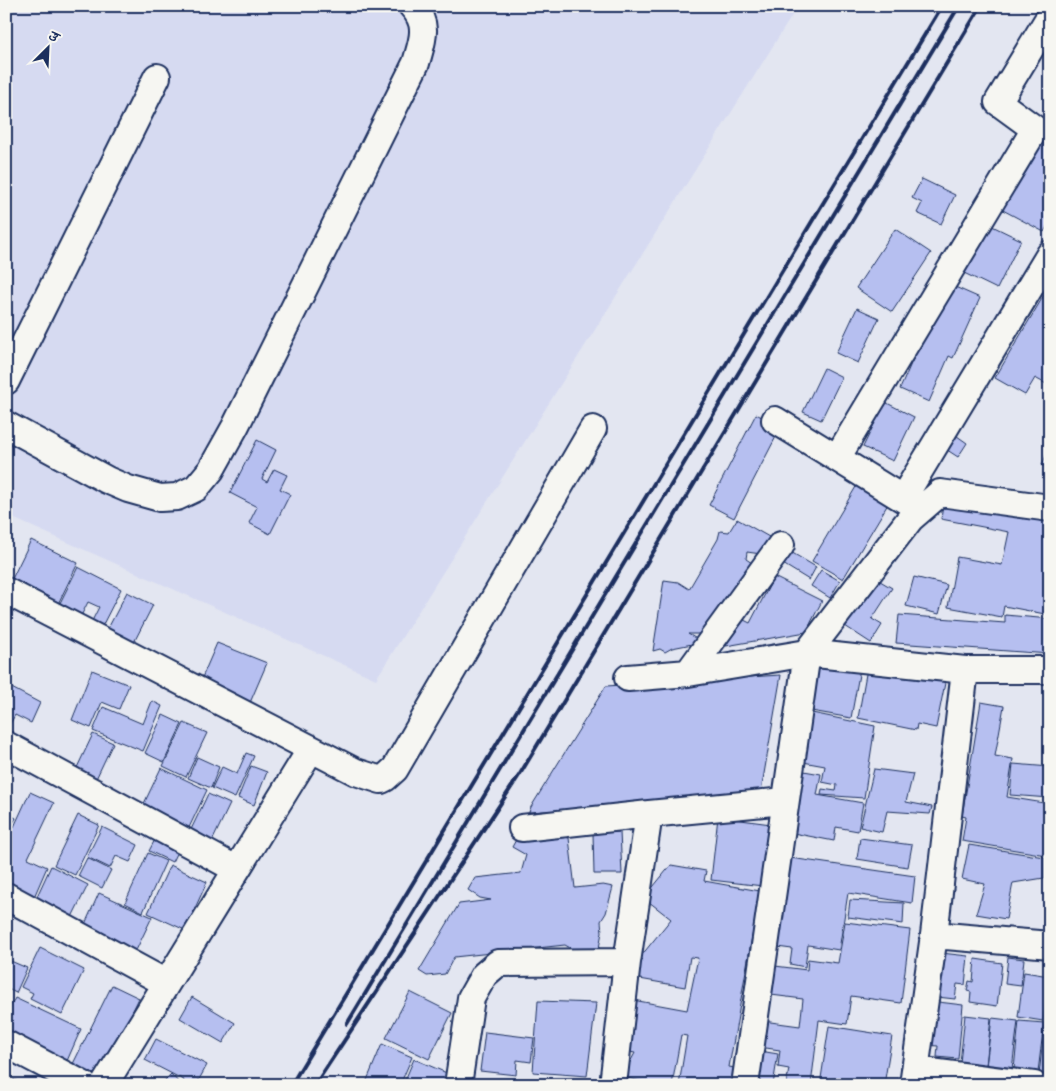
<svg xmlns="http://www.w3.org/2000/svg" width="1056" height="1091" viewBox="0 0 1056 1091" font-family="Kalam,'Playpen Sans Deva',sans-serif">
  <rect width="100%" height="100%" fill="#e3e6f1"/>
  <filter id="ink" filterUnits="userSpaceOnUse"><feTurbulence type="fractalNoise" baseFrequency=".02" numOctaves="2"/><feDisplacementMap in="SourceGraphic" scale="10" xChannelSelector="R" yChannelSelector="G"/><feConvolveMatrix kernelMatrix="1 2 1 2 8 2 1 2 1" color-interpolation-filters="sRGB"/></filter>
  <g filter="url(#ink)">
    <!-- built -->
    <path fill="#d6daf1" d="M6,6H798L376,679L6,515Z"/>
    <!-- building -->
    <path fill="#b6bff0" stroke="#1b2f5e" d="M1050,102V132L1038,127Z
      M1039,133L1050,139V193L1048,196L1050,197V221L1044,232L999,208Z
      M922,179L955,195L941,224L917,213L922,203L912,198Z
      M988,224L1021,240L997,289L964,273Z
      M895,229L931,253L892,312L856,288Z
      M946,283L980,298L953,358L949,356L929,402L900,389Z
      M1050,285V386L1035,378L1025,395L995,378Z
      M857,308L879,318L858,363L836,353Z
      M824,368L842,377L821,420L803,412Z
      M885,402L914,417L893,461L863,447Z
      M756,414L781,427L734,518L709,505Z
      M950,431L967,443L958,457L941,446Z
      M257,440L276,450L262,479L267,482L274,469L287,475L280,489L290,494L270,534L249,523L257,507L230,493Z
      M1050,446V469L1042,465Z
      M860,480L891,499L843,579L812,561Z
      M944,498L1050,517V615L1004,606L1002,617L948,607L957,557L1002,565L1009,532L941,519Z
      M737,519L778,542L768,555L747,552L746,559L758,567L706,634H688L702,642L672,648L665,652L660,649L653,651L664,580L678,582L689,589L718,539L720,531L729,532Z
      M31,540L78,563L54,612L7,589Z
      M784,548L816,567L809,580L778,561Z
      M78,567L121,589L97,636L87,631L99,607L88,602L76,626L54,615Z
      M821,570L840,581L830,598L811,586Z
      M774,577L822,601L806,632L726,646L740,618L750,623Z
      M914,577L947,585L939,614L906,606Z
      M875,578L892,588L872,619L882,625L871,643L845,626Z
      M127,592L153,605L129,652L103,638Z
      M899,615L1005,623V615L1050,619V654L896,643Z
      M217,643L267,663L246,712L198,687Z
      M814,661L860,669L851,718L806,710Z
      M868,663L946,678L936,728L917,724L916,730L858,718Z
      M92,670L129,685L119,709L102,702L91,728L72,720Z
      M781,675L760,797L529,812L531,807L606,686Z
      M6,685L40,703L31,723L15,715L6,731Z
      M152,701L162,706L143,751L93,731L103,707L143,724Z
      M981,702L1004,706L995,756L1013,759L1007,797L1050,804V829L1046,855L962,841L966,817L962,816Z
      M812,713L875,726L864,798L821,795L822,789L836,791L837,785L822,782L825,766L803,762Z
      M163,715L182,724L164,762L145,753Z
      M184,723L207,733L186,777L163,766Z
      M93,734L113,743L94,783L74,774Z
      M246,753L254,756L235,798L212,788L222,767L237,774Z
      M197,757L219,767L211,788L188,778Z
      M1013,764L1050,767L1049,798L1010,795Z
      M251,766L267,772L254,805L238,798Z
      M161,768L207,790L184,838L139,814Z
      M874,769L913,774L906,802L932,807L930,814L887,811L882,832L860,827Z
      M804,771L821,774L817,795L863,803L858,831L836,827L834,841L793,833Z
      M30,792L54,803L28,858L47,867L31,904L6,890V839L8,840Z
      M208,794L230,804L207,852L186,840Z
      M6,813L16,818L6,835Z
      M78,815L99,825L75,875L54,865Z
      M718,817L771,824L763,886L711,880Z
      M102,827L138,845L130,862L116,856L110,868L87,857Z
      M160,830L182,841L172,862L149,851Z
      M620,832L622,874H594L593,833Z
      M554,834L569,838L575,888L603,885L613,887L606,913L601,921L602,932L599,948L574,950L565,945L454,957L445,974L427,976L419,971L459,904L491,900L480,898L468,890L475,878L521,873L526,855L512,847L517,838Z
      M860,838L912,845L908,867L857,859Z
      M969,845L1044,857V878L1013,883L1006,919L976,914L985,884L962,879Z
      M148,853L166,861L143,912L125,903Z
      M87,858L111,870L102,888L78,876Z
      M790,858L915,876L912,903L848,893L839,950L808,945L805,967L790,964L792,949L777,947Z
      M170,865L207,882L185,930L148,913Z
      M671,865L706,871L704,881L760,891L729,1067L735,1068L732,1085H679L687,1036L681,1035L672,1085H660L622,1077L635,1053L624,1051L633,1000L687,1010L698,958L690,957L685,987L634,978L637,961L671,919L644,898Z
      M51,866L88,885L72,917L33,905Z
      M99,893L152,917L131,961L81,933Z
      M850,900L904,903L903,924L848,917Z
      M845,922L910,930L901,1003L851,996L847,1024L819,1020L811,1085H786L789,1069L778,1067L780,1050L759,1047L763,1021L800,1026L803,999L771,995L775,966L807,970L808,959L838,963Z
      M40,948L84,970L62,1015L30,999L33,993L21,987Z
      M941,953L968,956L965,985L957,984L955,999L937,997Z
      M1008,957L1024,959L1021,986L1005,984Z
      M6,959L27,968L16,993L6,988Z
      M975,959L1002,963L997,1006L970,1002L971,992L967,991L969,981L973,982Z
      M1024,972L1049,976L1043,1021L1018,1017Z
      M1050,980V1014H1045Z
      M112,985L139,998L97,1085L68,1074Z
      M410,992L452,1013L429,1059L386,1038Z
      M192,997L235,1023L223,1043L180,1018Z
      M15,998L81,1029L63,1070L6,1040V1015Z
      M538,1001L596,1003L587,1076L533,1072Z
      M930,1001L963,1005L958,1059L937,1057L938,1046L925,1045Z
      M965,1015L991,1018L986,1066L960,1063Z
      M992,1018L1018,1021L1012,1069L986,1066Z
      M1019,1021L1044,1023L1038,1072L1014,1069Z
      M1045,1021H1050V1076L1039,1075Z
      M829,1026L892,1036L884,1085H820Z
      M485,1032L534,1038L531,1062L517,1060L516,1075L480,1071Z
      M156,1039L207,1065L196,1085H182L184,1080L145,1060Z
      M382,1044L412,1057L400,1085H365Z
      M760,1051L778,1054L773,1085H755Z
      M414,1059L449,1074L445,1085H403Z
      M171,1074L180,1084L162,1085L161,1084Z
      M6,1076L25,1085H6Z"/>
    <g fill="none" stroke-linecap="round" stroke-linejoin="round">
      <defs>
        <path id="minor" d="M6,381L157,77
          M775,420L918,508
          M6,425L107,480L128,489L160,498L177,497L196,488L211,470L235,427L416,63C422,41 430,25 412,6
          M837,458L1035,129L998,102L1050,16
          M903,498L1050,254
          M6,591L356,772L381,780L385,778L395,769L593,429
          M965,670H1050
          M688,673L781,545
          M628,678L688,673L807,653L965,670L934,935L1050,945
          M6,745L236,869
          M522,828L649,814
          M6,896L166,983
          M6,1044L84,1085
          M915,1070L1034,1085
          M104,1085L311,749
          M458,1085L471,998L484,975L498,963L627,962
          M613,1085L627,962L649,814L785,801
          M745,1085L807,653L910,519L940,493L1050,508
          M913,1085L934,935"/>
      </defs>
      <!-- minor casing -->
      <use href="#minor" stroke="#1b2f5e" stroke-width="30"/>
      <!-- minor -->
      <use href="#minor" stroke="#f6f6f2" stroke-width="26"/>
      <!-- rail -->
      <path stroke="#1b2f5e" stroke-width="4" d="M347,1024L959,6
        M291,1085L942,6
        M315,1085L520,774L981,6"/>
    </g>
  </g>
  <!-- margin -->
  <rect width="1056" height="1091" fill="none" stroke="#f6f6f2" stroke-width="25"/>
  <rect x="12" y="12" width="1031" height="1066" fill="none" stroke="#1b2f5e" stroke-width="2" filter="url(#ink)"/>
  <!-- north arrow -->
  <g transform="translate(48 48) rotate(24)" stroke="#f6f6f2" stroke-width="4" paint-order="stroke">
  <path d="M0-4L9 19L0 12L-9 19Z" fill="#1b2f5e"/>
  <text y="-8" font-size="14" font-weight="bold" text-anchor="middle" fill="#1b2f5e">उ</text>
  </g>
</svg>
